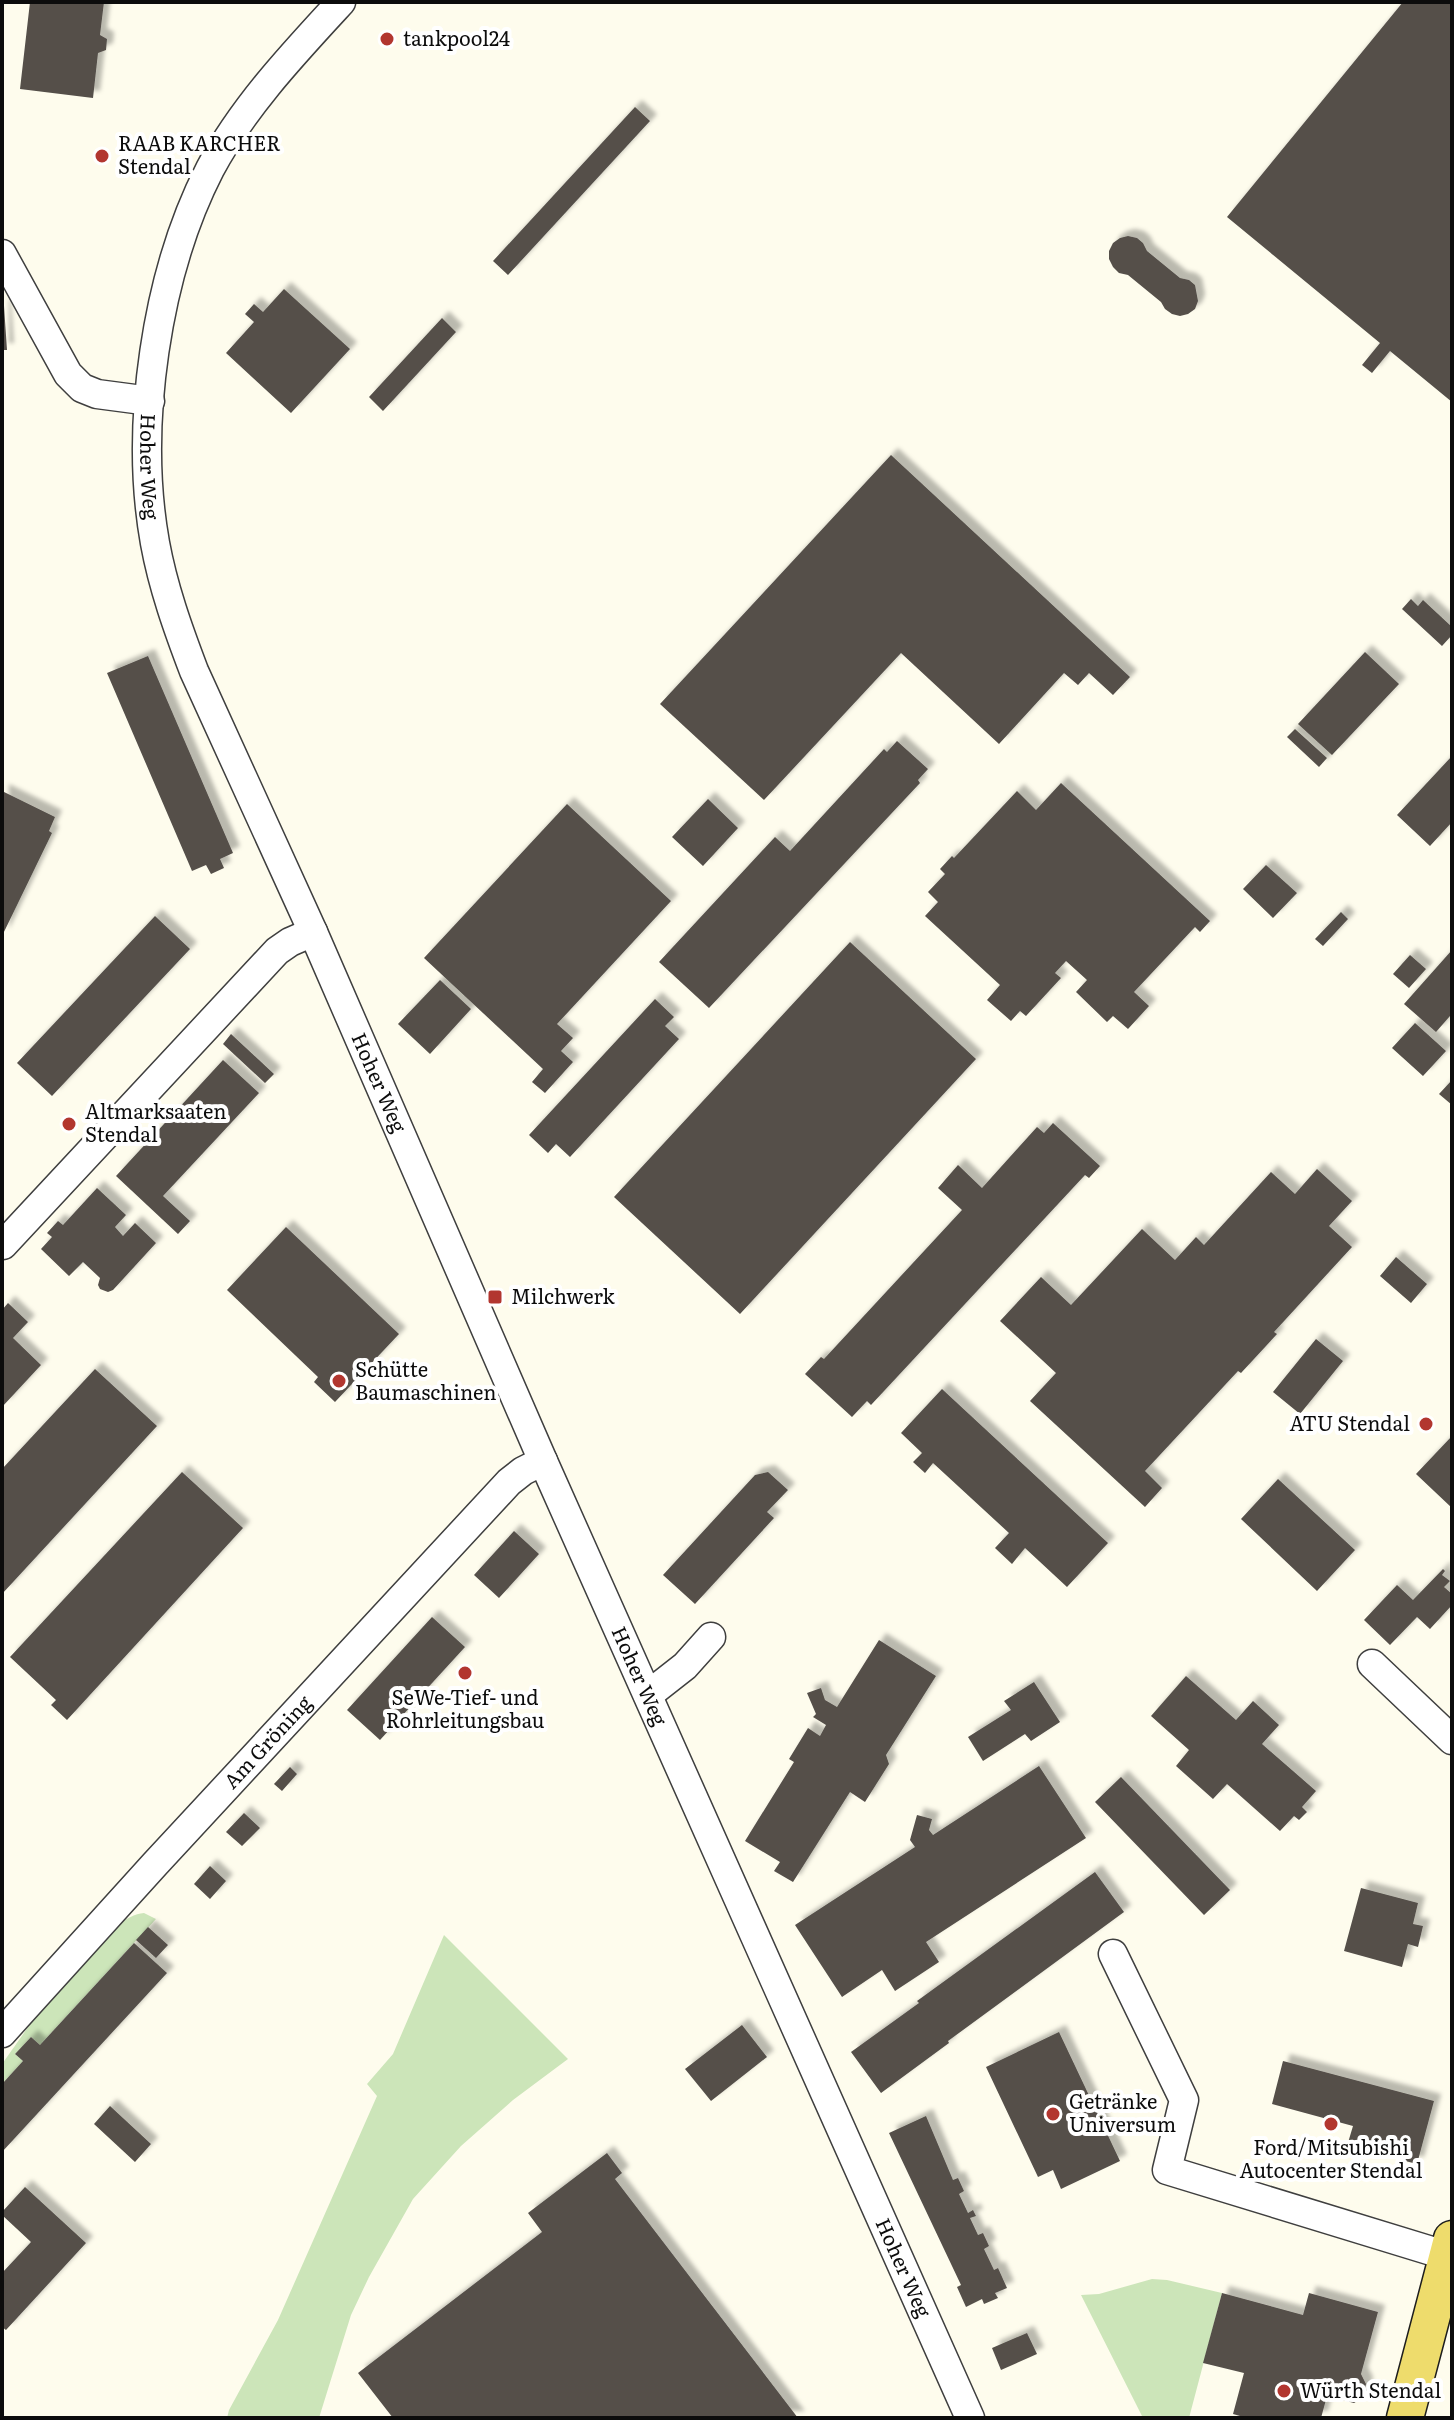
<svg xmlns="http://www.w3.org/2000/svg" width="1454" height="2420" viewBox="0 0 1454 2420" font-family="Literata,serif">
  <defs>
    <filter id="shadow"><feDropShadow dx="7" dy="-7" stdDeviation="2" flood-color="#0004"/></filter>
  </defs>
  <rect width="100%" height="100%" fill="#fefced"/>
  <!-- green -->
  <path fill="#cce5b9" d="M144,1913L156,1919L40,2045L31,2037L15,2054L23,2061L2,2084V2064C29,2027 100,1917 144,1913Z
    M444,1935L568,2059L513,2100L461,2146L413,2199L369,2277L351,2315L319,2418H227L229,2410L278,2320L377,2096L367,2084L393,2054Z
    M1152,2279L1167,2280L1222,2293L1189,2418H1143L1081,2295L1099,2294Z"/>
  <!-- building -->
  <path fill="#544f4a" filter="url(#shadow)" d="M30,2H104L100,35L107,39L106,50L98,53L93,98L20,89Z
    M1403,2H1452V402L1390,351L1372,373L1362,365L1380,343L1227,217Z
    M635,107L650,121L508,275L493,261Z
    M1128,236L1137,238L1143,243L1147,251L1180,278L1189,280L1195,285L1198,301L1195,309L1188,314L1180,316L1172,314L1165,309L1161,302L1128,275L1119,273L1113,267L1109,259V251L1113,243L1120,238Z
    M284,289L350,349L291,413L226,353L254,322L245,314L254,304L263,312Z
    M4,306L7,350H2V307Z
    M442,318L456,332L383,411L369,397Z
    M891,455L1130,677L1113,695L1089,673L1078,685L1064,673L999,744L901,653L764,800L660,704Z
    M1411,599L1418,606L1423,600L1452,627V635L1442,646L1402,609Z
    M1365,652L1399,684L1332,755L1298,724Z
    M148,656L233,853L220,859L224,868L211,874L206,865L192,871L107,673Z
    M1295,729L1327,758L1319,767L1287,737Z
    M897,741L928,769L918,780L920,783L709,1008L659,962L775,837L790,851L884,749L887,752Z
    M1452,756V822L1430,846L1397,815Z
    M1061,783L1210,921L1200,932L1195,927L1134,992L1149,1006L1128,1029L1113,1016L1107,1022L1076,992L1087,980L1066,961L1055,973L1061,978L1026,1016L1020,1011L1011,1021L987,1000L1000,985L925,916L938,902L928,892L945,874L940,869L952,856L954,858L1017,791L1036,810Z
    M2,791L55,817L49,831L52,833L2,936Z
    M708,799L738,828L703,866L672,837Z
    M567,804L671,901L557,1024L573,1038L561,1051L573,1062L545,1093L532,1082L543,1069L424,958Z
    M1266,865L1297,893L1273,918L1243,889Z
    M1341,912L1348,919L1323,946L1315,939Z
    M155,916L190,949L52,1096L17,1063Z
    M850,942L976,1059L740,1314L614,1197Z
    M1452,950V1018L1450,1016L1436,1032L1404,1004Z
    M1410,955L1426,969L1409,988L1393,974Z
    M440,980L471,1009L430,1054L398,1024Z
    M655,999L674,1017L665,1026L679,1039L570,1157L556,1144L548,1153L529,1135Z
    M1415,1023L1446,1051L1423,1076L1392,1048Z
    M231,1034L274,1074L265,1083L223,1044Z
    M223,1060L259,1093L163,1196L190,1221L178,1234L116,1176Z
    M1452,1080V1105L1439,1094Z
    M1053,1123L1100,1166L1089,1178L1085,1175L871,1405L867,1401L852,1417L805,1374L821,1357L824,1359L962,1210L938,1188L958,1165L982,1188L1037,1127L1044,1133Z
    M1317,1169L1352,1201L1329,1226L1352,1247L1274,1332L1277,1334L1241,1373L1238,1371L1145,1471L1162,1488L1145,1507L1030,1401L1056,1373L1000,1321L1041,1277L1071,1305L1142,1229L1175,1260L1196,1237L1204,1245L1271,1172L1295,1194Z
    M97,1188L126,1215L115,1227L123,1236L135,1223L156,1243L113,1290L108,1292L100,1289L98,1285L100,1278L83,1262L69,1276L41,1249L52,1237L47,1233L58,1221L63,1225Z
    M286,1227L399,1334L335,1402L314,1382L318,1377L227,1290Z
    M1396,1257L1427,1284L1411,1303L1380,1276Z
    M8,1303L28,1322L13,1338L41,1365L2,1407V1310Z
    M1316,1339L1343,1361L1300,1414L1273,1392Z
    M95,1369L157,1426L2,1594V1469Z
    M942,1389L1108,1543L1067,1587L1025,1548L1012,1564L995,1548L1009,1533L933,1463L925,1473L913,1462L922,1453L901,1433Z
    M1452,1436V1508L1416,1474Z
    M182,1472L243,1528L67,1720L51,1705L56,1700L10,1657Z
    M768,1472L788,1490L767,1512L774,1518L695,1604L663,1575L755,1475Z
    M1278,1479L1355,1550L1317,1591L1241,1519Z
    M514,1531L539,1554L499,1598L474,1575Z
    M1443,1569L1445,1571L1442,1575L1450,1581L1444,1587L1452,1594V1605L1430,1629L1417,1617L1390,1645L1364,1620L1397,1585L1413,1600Z
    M432,1617L465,1647L380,1740L347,1710Z
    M879,1640L936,1676L886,1755L889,1764L865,1802L850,1792L793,1882L774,1871L780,1862L745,1841L794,1762L789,1759L808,1728L820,1736L826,1725L813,1717L816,1714L807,1693L821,1688L825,1700L837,1707Z
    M1186,1676L1236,1720L1253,1701L1279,1725L1262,1744L1316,1791L1302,1807L1307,1812L1299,1820L1294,1816L1280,1831L1227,1784L1213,1799L1176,1766L1189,1750L1151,1716Z
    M1034,1682L1060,1722L1031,1741L1025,1734L983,1761L968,1737L1011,1710L1004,1701Z
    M1039,1766L1086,1838L926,1942L939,1962L895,1991L882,1970L842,1997L795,1925L915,1847L910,1840L917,1815L932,1819L929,1830L933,1835Z
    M290,1767L297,1774L282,1791L274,1784Z
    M1121,1777L1230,1890L1204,1915L1095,1802Z
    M244,1813L260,1828L242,1846L226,1832Z
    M210,1866L226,1881L210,1899L194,1884Z
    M1095,1872L1124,1912L948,2041L949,2043L881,2093L851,2052L919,2003L917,2001Z
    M1361,1888L1418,1903L1413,1924L1423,1926L1418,1947L1408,1944L1402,1967L1344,1951Z
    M148,1927L168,1945L156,1958L136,1940Z
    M134,1943L167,1973L2,2152V2084L23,2061L15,2054L31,2037L40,2045Z
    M742,2025L767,2057L711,2101L685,2069Z
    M1059,2032L1120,2161L1061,2189L1053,2170L1038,2177L986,2067Z
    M1283,2061L1434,2101L1417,2164L1347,2146L1353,2126L1272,2104Z
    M110,2106L151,2144L135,2162L94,2124Z
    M926,2116L953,2180L958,2178L964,2191L959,2194L968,2213L973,2210L976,2216L970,2218L978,2235L983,2233L989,2246L984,2249L994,2270L998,2268L1007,2288L995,2293L998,2298L984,2304L982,2299L966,2307L957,2287L961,2285L889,2133Z
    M607,2153L622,2173L615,2179L798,2418H393L358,2373L542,2232L528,2213Z
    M25,2187L86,2243L6,2330L2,2327V2273L31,2242L2,2215V2212Z
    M1222,2293L1303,2315L1309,2293L1378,2312L1361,2374L1366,2384L1362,2398L1354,2403L1327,2396L1321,2418H1247L1233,2414L1244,2373L1203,2363Z
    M1027,2333L1037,2354L1001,2370L992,2348Z"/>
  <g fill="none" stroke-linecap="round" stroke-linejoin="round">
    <defs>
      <g id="minor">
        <path id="s1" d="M341,2C293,54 243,107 210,169C156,274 134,426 155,543C163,587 178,629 194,671L313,932L543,1461L970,2418"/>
        <path d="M2,254L68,374L82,388L97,394L150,401"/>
        <path d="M3,1245L277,951L290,942L313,932"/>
        <path d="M1372,1664L1452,1740"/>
        <path d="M648,1695L685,1666L711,1637"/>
        <path d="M1113,1954L1184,2100L1167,2170L1448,2256"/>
        <path id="s2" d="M2,2033L155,1864L509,1482L523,1471L543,1461"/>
      </g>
      <path id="major" d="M1405,2418L1452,2239"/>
    </defs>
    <!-- minor casing -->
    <use href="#minor" stroke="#3f3f3f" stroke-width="31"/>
    <!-- major casing -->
    <use href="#major" stroke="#1d1d1d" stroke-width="39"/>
    <!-- minor -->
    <use href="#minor" stroke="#fff" stroke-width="28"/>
    <!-- major -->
    <use href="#major" stroke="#eedc6c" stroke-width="36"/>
  </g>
  <!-- markers -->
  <g fill="#b2362f" stroke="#fff" stroke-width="3">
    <circle cx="387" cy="39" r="8"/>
    <circle cx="102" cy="156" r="8"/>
    <circle cx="69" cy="1124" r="8"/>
    <rect x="487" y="1289" width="16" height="16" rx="4"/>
    <circle cx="339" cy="1381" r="8"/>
    <circle cx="1426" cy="1424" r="8"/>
    <circle cx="465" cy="1673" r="8"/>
    <circle cx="1053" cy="2114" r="8"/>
    <circle cx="1331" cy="2124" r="8"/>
    <circle cx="1284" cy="2391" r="8"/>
  </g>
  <g text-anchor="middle" stroke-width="8" stroke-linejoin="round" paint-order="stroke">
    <!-- poi labels -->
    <g font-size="20" fill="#0c0c0c" stroke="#fff" text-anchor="start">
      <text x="403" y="46">tankpool24</text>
      <text x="118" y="151">RAAB KARCHER<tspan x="118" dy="23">Stendal</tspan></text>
      <text x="85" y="1119">Altmarksaaten<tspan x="85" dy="23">Stendal</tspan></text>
      <text x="511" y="1304">Milchwerk</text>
      <text x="355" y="1377">Schütte<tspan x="355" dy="23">Baumaschinen</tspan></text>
      <text x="1410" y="1431" text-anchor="end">ATU Stendal</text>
      <text x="465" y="1705" text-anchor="middle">SeWe-Tief- und<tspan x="465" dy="23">Rohrleitungsbau</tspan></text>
      <text x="1069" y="2109">Getränke<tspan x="1069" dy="23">Universum</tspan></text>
      <text x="1331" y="2155" text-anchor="middle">Ford/Mitsubishi<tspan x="1331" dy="23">Autocenter Stendal</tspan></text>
      <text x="1300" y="2398">Würth Stendal</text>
    </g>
    <!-- street labels -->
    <g font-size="20" fill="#0c0c0c" stroke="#fff">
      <text dy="7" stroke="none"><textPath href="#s1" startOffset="520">Hoher Weg</textPath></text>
      <text dy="7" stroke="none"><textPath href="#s1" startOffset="1182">Hoher Weg</textPath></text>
      <text dy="7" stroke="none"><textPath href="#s1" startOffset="1830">Hoher Weg</textPath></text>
      <text dy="7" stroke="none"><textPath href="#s2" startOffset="394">Am Gröning</textPath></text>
      <text dy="7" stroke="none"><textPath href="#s1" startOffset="2478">Hoher Weg</textPath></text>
    </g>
  </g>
  <!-- border -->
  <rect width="1454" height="2420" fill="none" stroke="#0c0c0c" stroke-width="8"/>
</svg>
